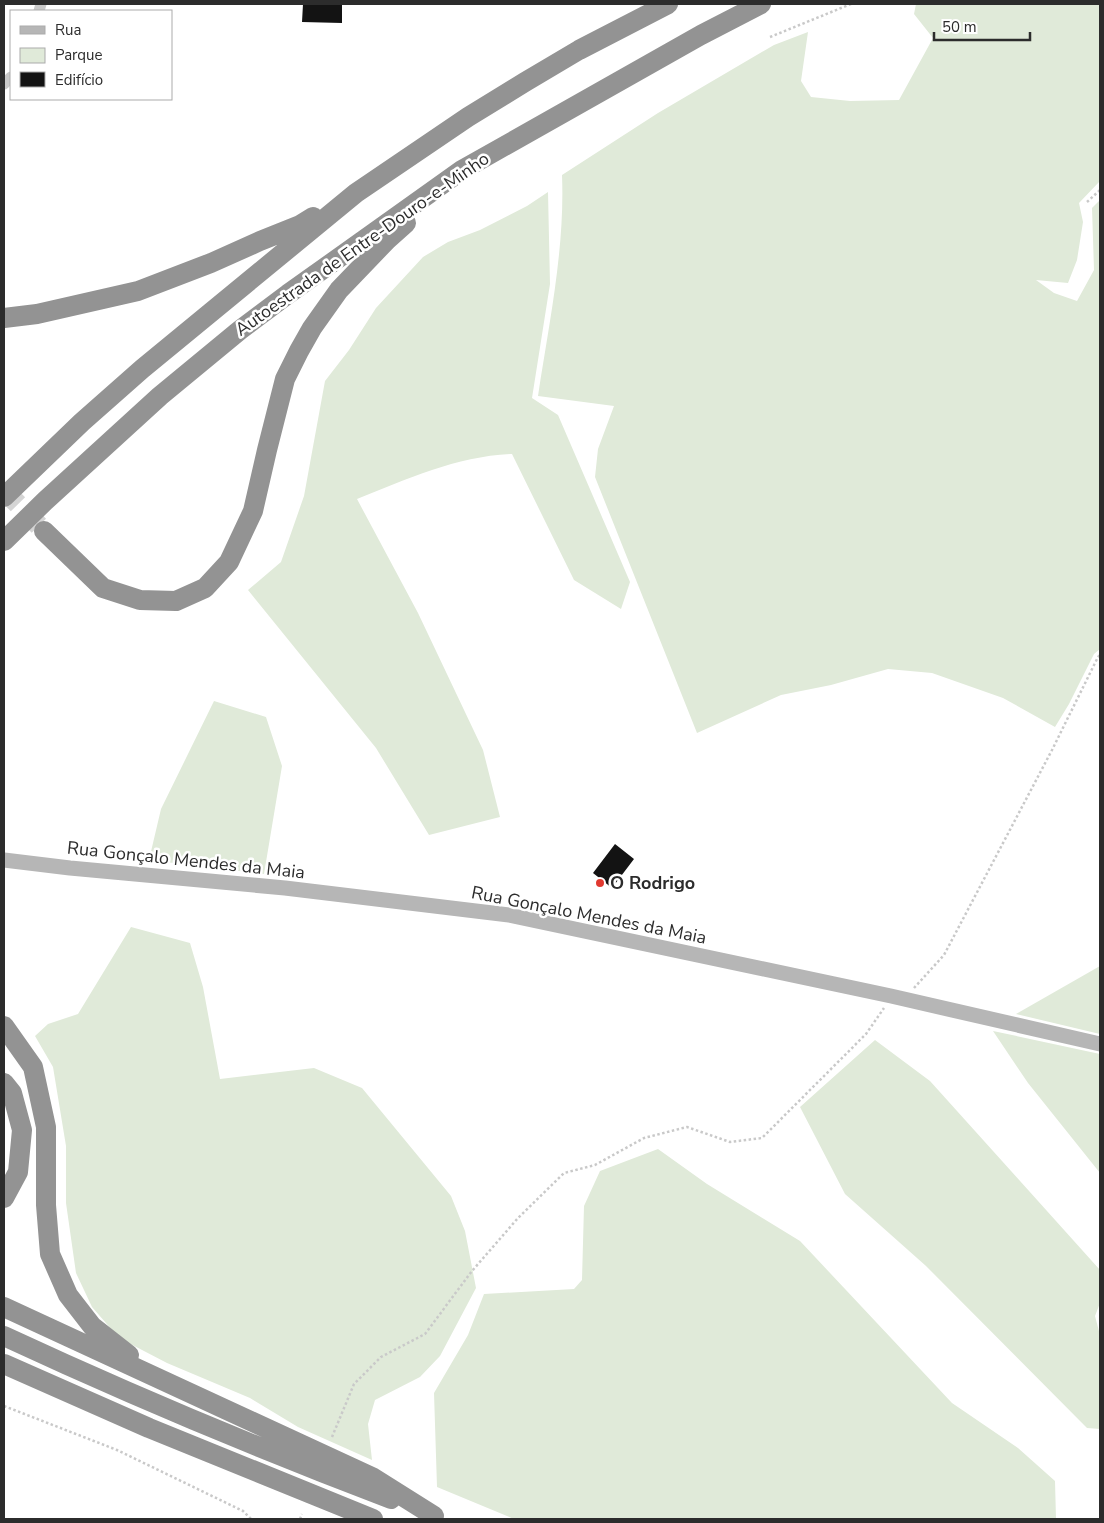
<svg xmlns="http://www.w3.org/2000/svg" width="1104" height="1523" viewBox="0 0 1104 1523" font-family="'Nunito Sans',sans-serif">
  <rect width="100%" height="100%" fill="#fff"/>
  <!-- green -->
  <path fill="#e0ead9" d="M916,4H1100V181L1079,203L1083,222L1077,260L1068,283L1036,280L1054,293L1077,301L1094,270L1092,208L1100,200V649L1094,654L1069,704L1055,727L1003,698L932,673L888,669L831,685L781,695L697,733L595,477L598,449L614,406L538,396C549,323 565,249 562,175L658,113L774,45L808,32L801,81L811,97L850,101L899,100L933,38L914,14Z
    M548,192L550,284L532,398L558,415L630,582L621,609L574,580L512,454C458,456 407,479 357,499L418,613L483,750L500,817L429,835L376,748L248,590L281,562L304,496L325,381L349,350L376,308L423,257L448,242L480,230L527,206Z
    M214,701L266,717L282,766L264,874L149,860L161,809Z
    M131,927L190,943L203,987L220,1079L314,1068L362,1088L451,1196L465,1231L476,1288L440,1356L420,1377L375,1400L368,1424L372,1460L298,1427L250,1398L167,1363L119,1338L92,1307L76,1273L66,1203V1146L53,1067L35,1036L48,1024L78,1014Z
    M1100,966V1034L1016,1014Z
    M993,1031L1100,1054V1173L1028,1083Z
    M875,1040L930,1081L1100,1270V1303L1095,1316L1100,1335V1429L1087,1428L926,1266L845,1194L800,1107Z
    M658,1149L707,1184L800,1241L952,1403L1018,1448L1055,1481L1056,1519H514L437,1487L434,1393L468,1335L484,1294L574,1289L582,1280L584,1206L600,1171Z"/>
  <!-- building -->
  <path fill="#131313" d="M303,4H342V23L302,22Z
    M615,844L634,859L612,888L593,873Z"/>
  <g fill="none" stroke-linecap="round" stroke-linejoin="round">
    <!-- highway-tunnel -->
    <path stroke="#d5d5d5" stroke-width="20" stroke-dasharray="20 10" stroke-linecap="butt" d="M4,490L41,528"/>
    <!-- path -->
    <path stroke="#c9c9c9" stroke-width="2.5" stroke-dasharray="2.5 2.5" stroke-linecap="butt" d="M770,37L851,4
      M1087,202L1100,190
      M914,988L944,955L1052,750L1098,657L1100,655
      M4,1406L117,1450L243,1511L251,1519
      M332,1437L354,1384L381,1357L425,1334L472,1271L518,1218L564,1173L595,1165L644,1138L687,1127L730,1142L762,1138L866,1034L884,1008
      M300,1519L302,1514"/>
    <!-- street -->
    <path stroke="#c9c9c9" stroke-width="11" d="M39,11L41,4
      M4,84L11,77"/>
    <!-- secondary -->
    <path stroke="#b6b6b6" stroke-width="15" d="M4,860L70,868L285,888L509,915L891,996L1100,1044"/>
    <!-- highway -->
    <path stroke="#939393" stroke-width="20" d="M4,318L37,314L138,291L211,263L260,241L300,225L313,217
      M4,497L82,422L142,369L356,193L468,117L525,82L579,50L668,4
      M44,531L103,588L140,600L176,601L205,588L229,562L253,511L267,450L285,379L299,351L312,328L339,290L387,240L406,223
      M4,541L45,501L160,396L240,330L288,294L462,170L701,35L761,4
      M4,1026L33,1067L46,1127V1205L50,1254L68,1295L92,1326L129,1355
      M4,1083L12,1093L22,1130L18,1172L4,1198
      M4,1307L372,1477L434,1516
      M4,1336C131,1395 260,1449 391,1499
      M4,1364L149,1428L373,1519"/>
  </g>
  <!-- markers -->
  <circle fill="#e13930" stroke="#fff" stroke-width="2" cx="600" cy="883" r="5"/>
  <g text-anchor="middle" stroke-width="5" stroke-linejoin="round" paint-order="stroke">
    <!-- street labels -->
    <g font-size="18" fill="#2c2c2c" stroke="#fff">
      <text transform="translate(362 244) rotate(-35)" y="6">Autoestrada de Entre-Douro-e-Minho</text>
      <text transform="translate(186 860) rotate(6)" y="6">Rua Gonçalo Mendes da Maia</text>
      <text transform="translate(589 915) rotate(11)" y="6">Rua Gonçalo Mendes da Maia</text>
    </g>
    <!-- poi labels -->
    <g font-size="18" font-weight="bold" fill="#2c2c2c" stroke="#fff" text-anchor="start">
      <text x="610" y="889">O Rodrigo</text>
    </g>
  </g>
  <!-- border -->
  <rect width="1104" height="1523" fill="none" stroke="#2c2c2c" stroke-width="10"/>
  <!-- legend -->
  <rect x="10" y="10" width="162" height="90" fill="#ffffff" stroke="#ababab"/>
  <rect x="20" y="26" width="25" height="8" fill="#b6b6b6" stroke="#ababab"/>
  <text x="55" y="35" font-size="15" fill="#2c2c2c">Rua</text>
  <rect x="20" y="48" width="25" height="15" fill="#e0ead9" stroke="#ababab"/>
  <text x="55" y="60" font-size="15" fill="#2c2c2c">Parque</text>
  <rect x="20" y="72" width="25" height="15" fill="#131313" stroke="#ababab"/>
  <text x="55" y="85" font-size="15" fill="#2c2c2c">Edifício</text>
  <!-- scale -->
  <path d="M934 32v8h96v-8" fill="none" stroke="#2c2c2c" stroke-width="2.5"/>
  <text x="942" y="32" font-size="15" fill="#2c2c2c" stroke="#ffffff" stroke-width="4" paint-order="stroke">50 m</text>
</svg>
